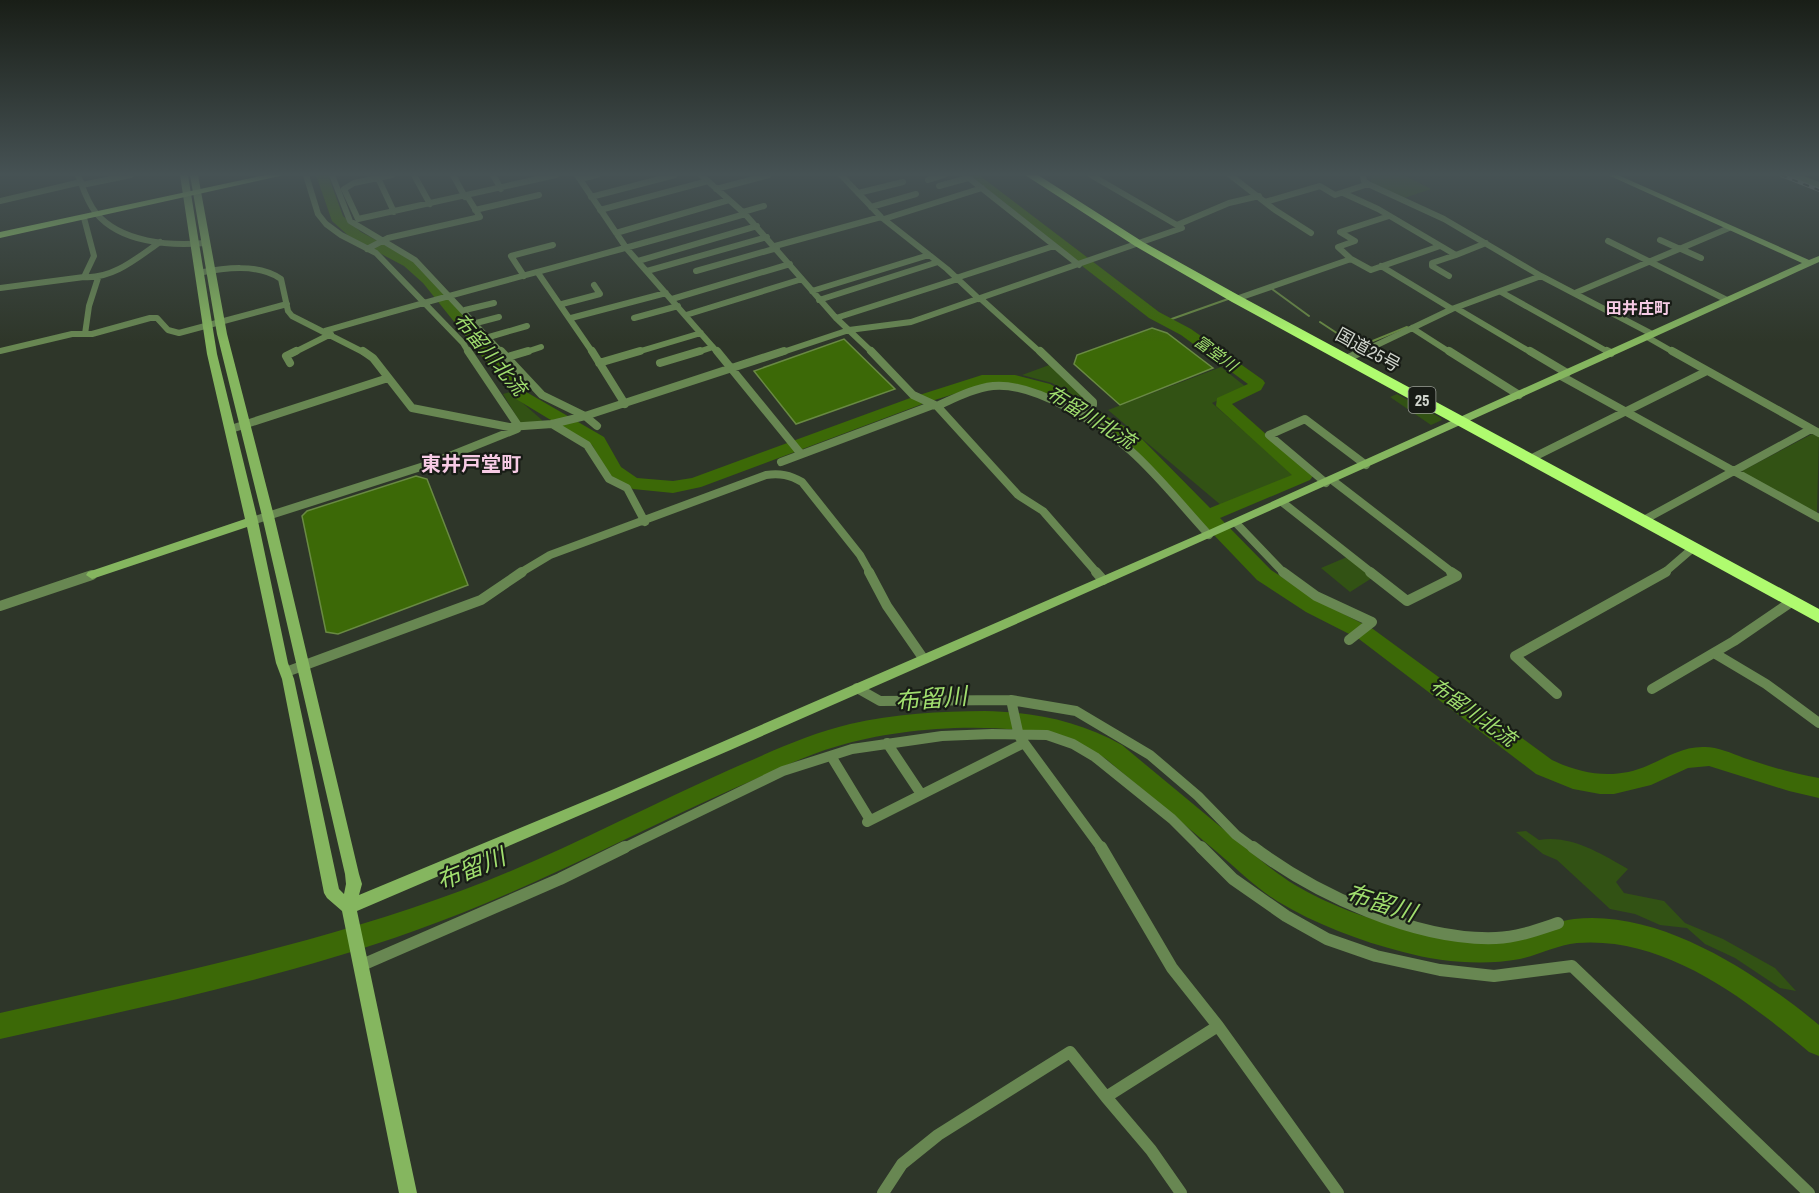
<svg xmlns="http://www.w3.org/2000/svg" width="1819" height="1193" viewBox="0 0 1819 1193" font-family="'Archivo Narrow','Noto Sans JP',sans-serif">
  <rect width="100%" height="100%" fill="#2e3629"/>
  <!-- green -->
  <path fill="#325214" d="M1404,175L1431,189L1404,198L1371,184V175Z
    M1052,364L1091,402L1088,404L1052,383L1022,375Z
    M1221,367L1246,387L1212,403L1294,475L1222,506L1108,410Z
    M510,392L542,420L541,423L521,424L503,394Z
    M1397,394L1441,418L1442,420L1431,425L1390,397Z
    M1812,434L1819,436L1817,514L1744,475L1742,471Z
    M1347,557L1372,578L1350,592L1321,568Z
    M1526,831L1539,840C1570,834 1602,854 1628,869L1616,882L1624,893L1664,901L1685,923L1723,939L1775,968L1796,991L1780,988L1735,958L1705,944L1687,928L1660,925L1635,914L1610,909L1557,860L1543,854L1516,832Z"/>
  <!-- water -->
  <path fill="#3c6907" stroke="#698a43" stroke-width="1.5" d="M1152,328L1167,333L1213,368L1120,405L1074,364L1077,355Z
    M844,339L895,389L796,424L754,371Z
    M416,476L427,479L468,585L338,634L326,632L302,516L307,511Z"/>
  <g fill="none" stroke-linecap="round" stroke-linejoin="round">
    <!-- stream -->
    <path stroke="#698a43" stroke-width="2" d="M1272,289L1309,316
      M1166,321L1228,299
      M1320,322L1358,347L1407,327"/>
    <!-- river -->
    <path fill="#3c6907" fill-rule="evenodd" d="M316,175H328L343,216L361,232L414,260L433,277L528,393L604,437L621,467L637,478L673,481L692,478L913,397L982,375H1015L1050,384L1136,433L1210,508L1292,475L1216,406L1217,398L1248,384L1181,335L1149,318L965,175H979L1159,312L1191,329L1263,380L1265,383L1261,390L1232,404L1313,476L1310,480L1220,518L1271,570L1320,602L1373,629L1552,760C1583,775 1616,780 1649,765C1667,757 1684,746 1705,747C1718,747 1731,753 1744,758C1769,766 1793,774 1819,778V798L1789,791L1709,766L1688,768L1651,785L1614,794H1600L1573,789L1536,774L1359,639L1306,612L1257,580L1124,441L1038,390L1015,385H983L925,403L701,487L673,493L633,489L609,475L592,445L516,399L423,283L404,266L351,238L332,221Z
      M985,711C1034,712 1079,721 1122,745C1159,776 1197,807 1234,838C1254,854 1273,872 1295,885C1329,905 1367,919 1405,928C1442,937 1484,941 1522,933C1540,930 1556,921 1574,919C1660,909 1756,973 1819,1025V1056L1809,1052C1746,999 1665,936 1577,943C1557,945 1539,955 1520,959C1482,966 1440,962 1403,952C1360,941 1315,924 1277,901C1255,887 1237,869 1217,852C1180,821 1143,790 1106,759C1093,751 1079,743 1064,739C1002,720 900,727 838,746C802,756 769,774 735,788C627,836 525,892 414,931C279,979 139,1008 0,1039V1013C156,977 313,946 463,890C552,857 641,809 729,770C768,753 808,734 850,724C894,714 940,711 985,711Z"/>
    <!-- street-far3 -->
    <path stroke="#688752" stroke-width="6" d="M78,175C83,188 87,202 96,213C121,243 170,246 205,243
      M306,175L318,214L326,224L341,235L376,253L463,343L469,353
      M332,175L350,221L415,260L502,353
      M392,175L354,183L344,189L358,219L556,175
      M414,175L430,204
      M453,175L465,197
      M493,175L501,189
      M577,175L627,249L718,353
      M701,175L745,214L836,318L873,353
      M841,175L881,217L947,269L979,299
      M965,175L1079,265
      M1230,175L1275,210L1311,233
      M1363,175L1364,181L1368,184L1444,219L1541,276L1652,334
      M1792,175L1819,185
      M378,178L394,212
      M580,179L597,175
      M928,180L944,175
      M82,185L131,175
      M939,186L968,178
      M716,189L769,175
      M858,193L903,182
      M1343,193L1378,209L1456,255L1486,243
      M591,197L675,175
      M0,201L81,182
      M1265,202L1320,186L1335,195L1368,184
      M871,207L916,194
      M475,210L539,195
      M600,210L708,181
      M743,212L764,206
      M1389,216L1340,232L1355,241L1338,247L1351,259L1371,270L1440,246
      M84,218L94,256L84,277
      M884,219L982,188
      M1177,225L1229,203L1259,196
      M616,233L729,200
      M1660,240L1680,249
      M1608,241L1727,300
      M775,246L881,217
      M367,249L388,238L480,217L467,196
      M1681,249L1701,258
      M638,261L757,226
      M1381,266L1452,309
      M647,271L767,237
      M696,271L777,248
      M198,273C224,268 258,263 281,279L288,311L292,316L365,353
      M538,273L593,353
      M524,276L511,256L553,245
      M1449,276L1432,266V263L1456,255
      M956,278L1054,246
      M0,288L84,277C113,279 137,258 160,242
      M812,291L929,255
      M1501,292L1610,353
      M1575,293L1729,228
      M672,299L790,264
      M981,299L1041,353
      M1236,299L1351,259
      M819,300L938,262
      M562,304L600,294L594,285
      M1456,308L1532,353
      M465,310L494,303
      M686,315L802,279
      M571,318L666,293
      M634,318L678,306
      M836,318L958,279
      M476,323L499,317
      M1412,328L1451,353
      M325,331C465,290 606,255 745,214
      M85,334L89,306L98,278
      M489,337L527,326
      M1647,337L1675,353
      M0,351L72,334H92L150,318H157L168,330L179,333L287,304
      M293,353L331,334
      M523,353L541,347
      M634,353L701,333
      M695,353L713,347
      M780,353L849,330L911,322L1182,228L1091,175
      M1360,353L1452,309L1541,276"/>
    <!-- street-far2 -->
    <path stroke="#688752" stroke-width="8" d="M363,351L373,358L412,408L509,427L552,424L585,416L784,351
      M468,351L519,427
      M501,351L542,395L585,416L597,426
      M592,351L625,404
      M717,351L801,454
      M871,351L913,395L937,406L1018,495L1043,511L1097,573
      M1040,351L1093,402V405L1078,416
      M1449,351L1519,395
      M1530,351L1567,373
      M1607,351L1611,353
      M1672,351L1819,433
      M508,357L528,351
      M1346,359L1363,351
      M290,363L286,356L296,351
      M599,363L640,351
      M660,363L700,351
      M1561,376L1819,518
      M937,406C955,398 974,388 993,386C1035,382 1100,424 1131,451C1159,476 1183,507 1209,535
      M552,424L587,445L609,479L627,488L645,522
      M231,429L388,378
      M1530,459L1707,371
      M781,462L933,405
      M1332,480L1453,573
      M1326,483L1269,435L1305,419L1366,465
      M1282,502L1372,573
      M252,521L427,465L517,429
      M1642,521L1811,429
      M1236,523L1284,573
      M520,573L550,555L766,475C780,473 790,475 802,482L860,555L870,573
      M1664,573L1693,548"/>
    <!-- street-far1 -->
    <path stroke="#688752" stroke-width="10" d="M869,572L887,606L923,658
      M1096,572L1103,580
      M1283,572L1316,596L1372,622L1349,640
      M1370,572L1407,601L1457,576L1451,572
      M0,606L92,575
      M1714,653L1766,684L1819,723
      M286,672L481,600L522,572
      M857,688L880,701L1011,700L1076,711L1150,755L1198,796L1236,835L1255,849
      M1652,689L1734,641L1791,602
      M1557,694L1515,656L1666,572
      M1011,700L1019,736L1102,849
      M887,743L921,794
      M831,756L870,820
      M867,822L1024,743
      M622,849L783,771L852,749L942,736L992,734L1047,735L1073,744L1095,757L1172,819L1202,849"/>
    <!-- street -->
    <path stroke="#688752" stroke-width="12" d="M1101,847L1172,968L1218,1026L1338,1193
      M1201,847L1233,879L1286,916L1327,939L1376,956L1440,970L1494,976L1572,966L1809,1193
      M1253,847C1315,894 1416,941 1496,938C1518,937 1537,930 1558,923
      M362,965L560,879L625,847
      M1106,1097L1151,1150L1181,1193
      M883,1193L902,1164L938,1135L1070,1052L1106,1097L1218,1026"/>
    <!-- secondary -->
    <path fill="#85b65f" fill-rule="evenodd" d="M180,175H188L217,354L258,521L288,663L294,679L339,889L344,894L346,884L345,874L262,516L217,334L190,175H198L227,334L274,516L359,874L362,884L359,895L614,789L1209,530L1802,263L1608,175H1618L1809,260L1819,256V262C1334,483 848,702 357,911L417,1193H399L342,911L327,898L324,893L282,679L276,663L247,527L92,579L86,575L88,572L245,519L207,354Z"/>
    <!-- primary -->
    <path fill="#9bda68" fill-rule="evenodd" d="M265,175H284L0,238V232Z"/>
    <!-- highway -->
    <path fill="#affb6f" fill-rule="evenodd" d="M1025,175H1038L1143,242L1240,296L1819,609V623L1232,302L1135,246Z"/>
    <defs>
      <path id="rail" d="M1781,175L1819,190"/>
    </defs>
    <!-- rail casing -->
    <use href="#rail" stroke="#93998f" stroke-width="4"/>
    <!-- rail -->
    <use href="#rail" stroke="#181c16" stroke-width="2" stroke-dasharray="6" stroke-linecap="butt"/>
  </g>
  <!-- sky -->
  <linearGradient id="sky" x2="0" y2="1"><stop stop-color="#191e17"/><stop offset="0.51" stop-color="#465254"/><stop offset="1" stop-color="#465254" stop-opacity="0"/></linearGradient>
  <rect width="1819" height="342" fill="url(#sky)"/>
  <g text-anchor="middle" stroke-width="4.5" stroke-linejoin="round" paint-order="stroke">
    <!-- far-neighbourhood labels -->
    <g font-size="16" font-weight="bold" fill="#f7cbe5" stroke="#181c16">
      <text x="1638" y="314">田井庄町</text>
    </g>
    <!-- far-water labels -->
    <g font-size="16" font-style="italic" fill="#a0de6e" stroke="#181c16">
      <text transform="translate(1216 353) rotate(36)" y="6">富堂川</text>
    </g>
    <!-- shield labels -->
    <rect fill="#181c16" stroke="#9a9e97" stroke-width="1.5" x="1408.5" y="387" width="27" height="26" rx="4.5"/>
    <g font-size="16" font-weight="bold" fill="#d1d6ce">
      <text x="1422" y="406">25</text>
    </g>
    <!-- street labels -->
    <g font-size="18" fill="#d1d6ce" stroke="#181c16">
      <text transform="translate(1368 350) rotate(29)" y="6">国道25号</text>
    </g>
    <!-- water labels -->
    <g font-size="20" font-style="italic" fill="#a0de6e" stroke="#181c16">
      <text transform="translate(490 354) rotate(50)" y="7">布留川北流</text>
      <text transform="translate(1091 417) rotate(32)" y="7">布留川北流</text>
      <text transform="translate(1473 712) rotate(36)" y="7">布留川北流</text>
    </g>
    <!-- neighbourhood labels -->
    <g font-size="20" font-weight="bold" fill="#f7cbe5" stroke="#181c16">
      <text x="471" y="471">東井戸堂町</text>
    </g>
    <!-- near-water labels -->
    <g font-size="24" font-style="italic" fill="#a0de6e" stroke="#181c16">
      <text transform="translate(931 699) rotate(-5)" y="8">布留川</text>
      <text transform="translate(471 869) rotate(-22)" y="8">布留川</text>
      <text transform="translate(1381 903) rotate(18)" y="8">布留川</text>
    </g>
  </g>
</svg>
